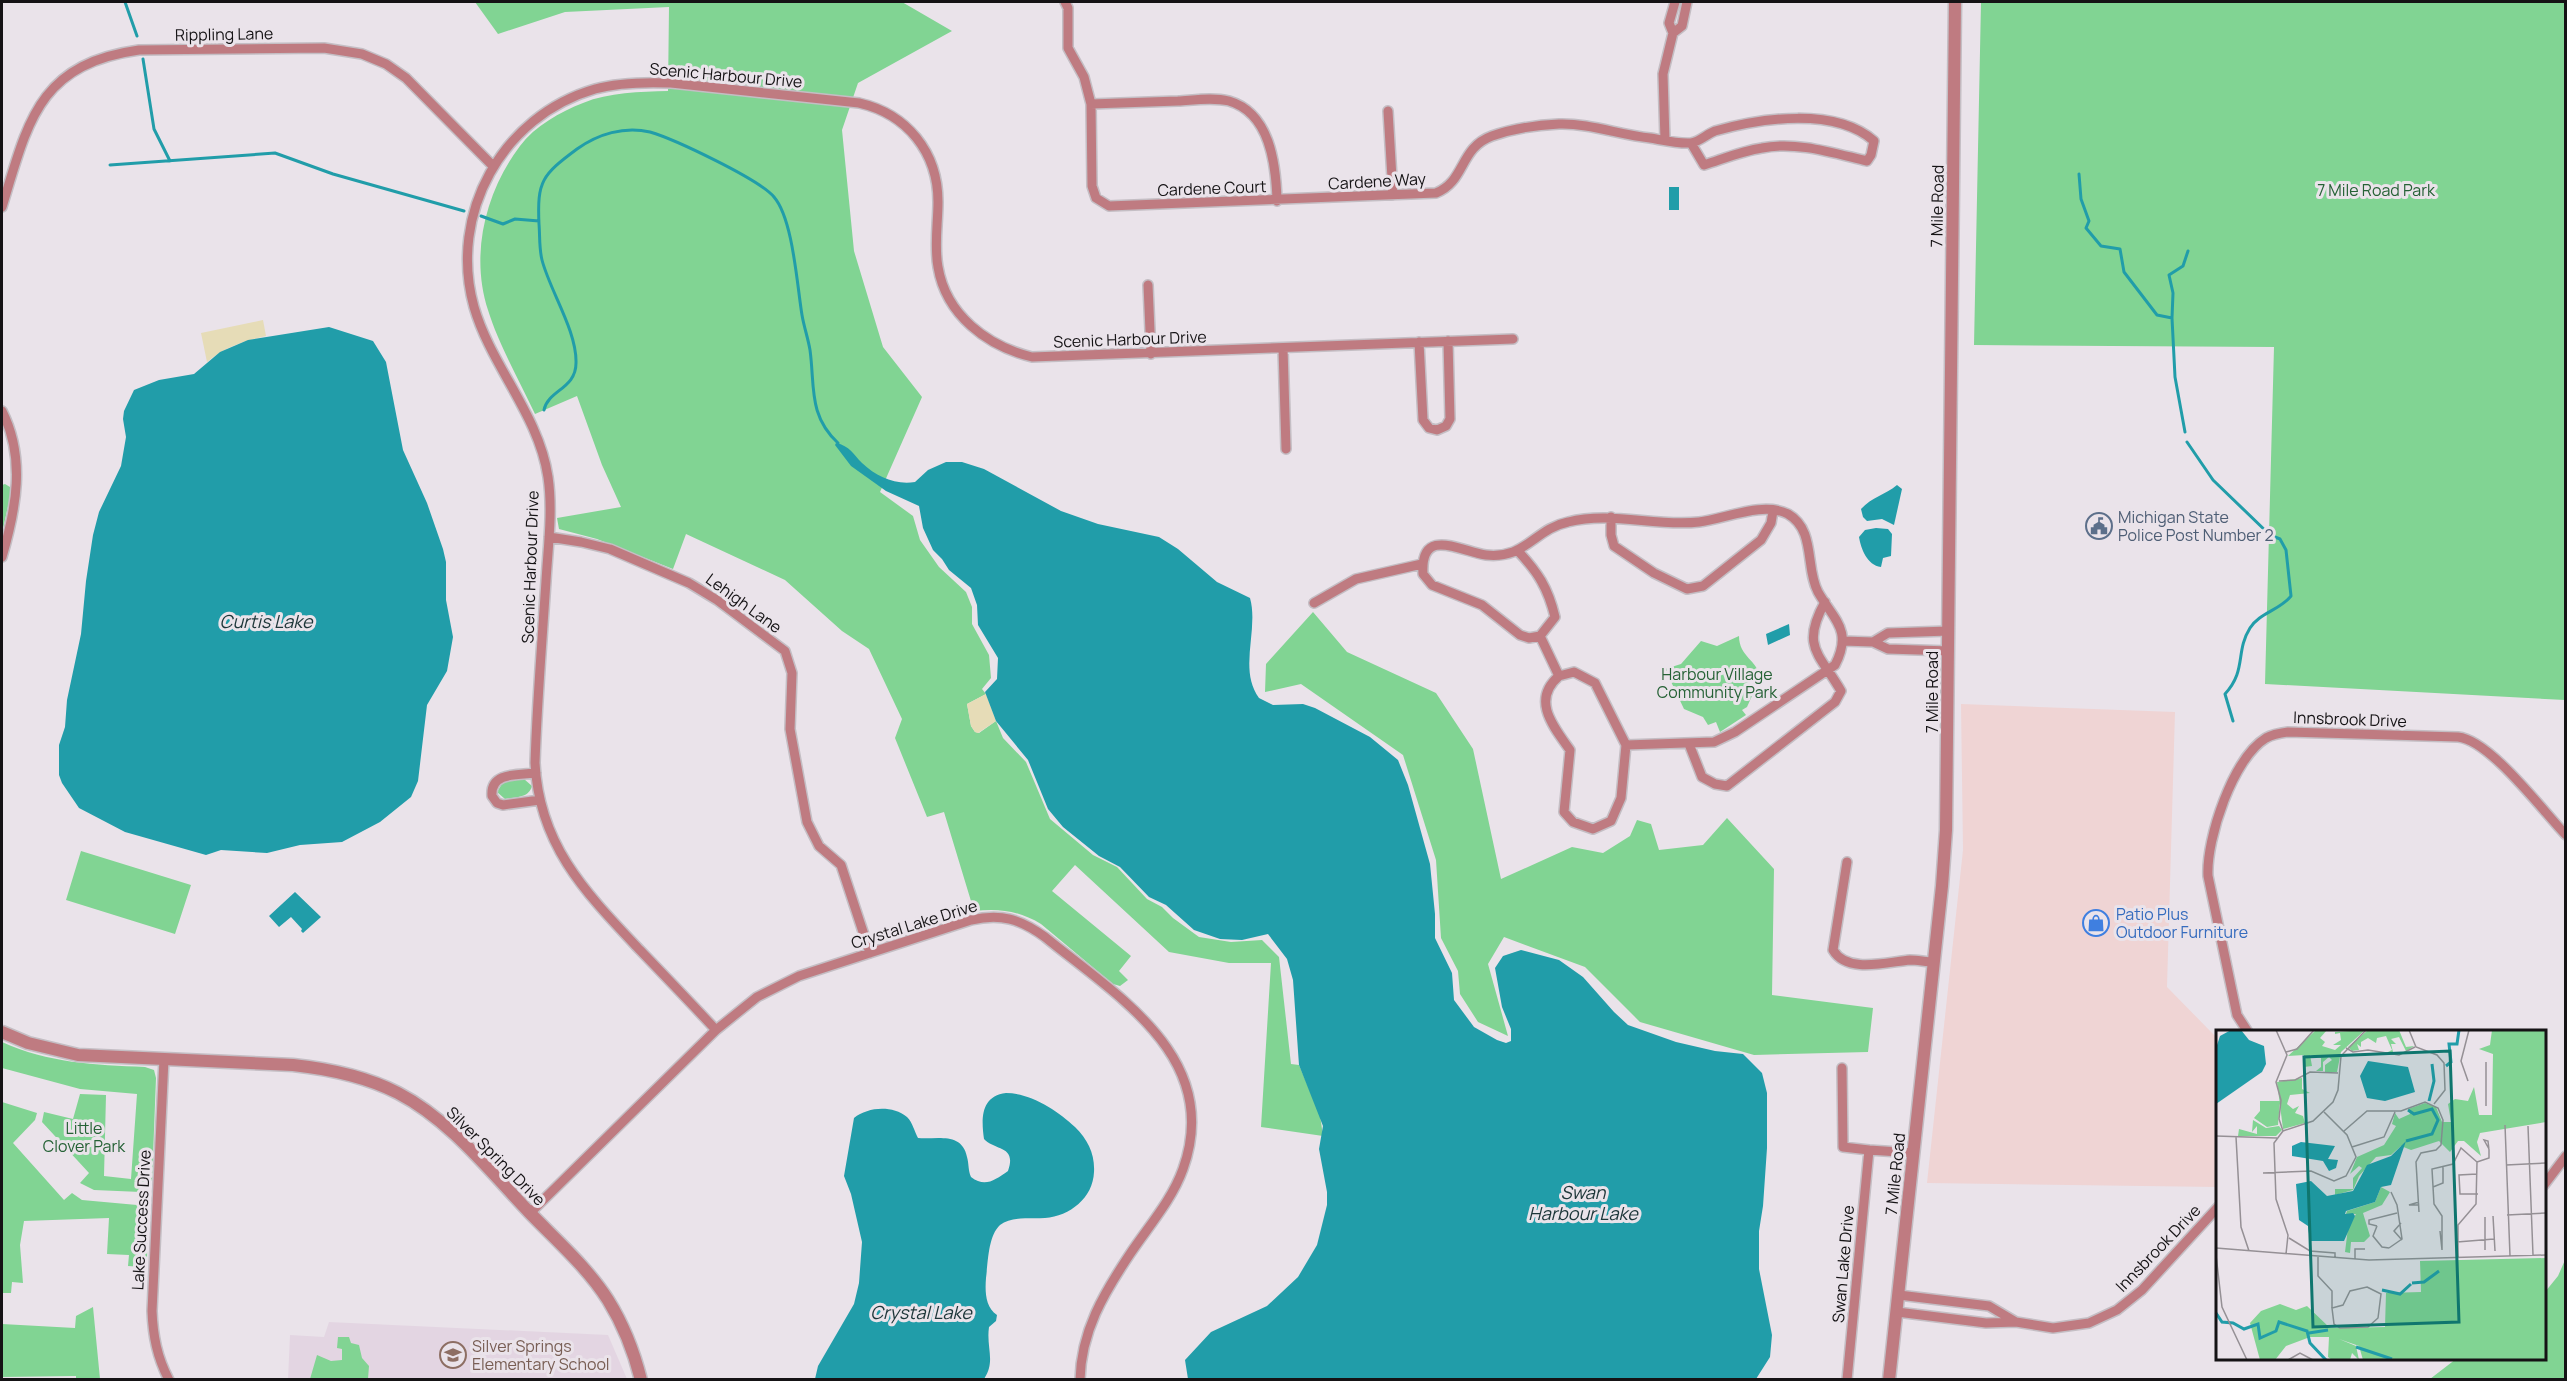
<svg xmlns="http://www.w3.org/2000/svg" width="2567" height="1381" viewBox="0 0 2567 1381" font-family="Manrope,sans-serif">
  <rect width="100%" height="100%" fill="#eae3ea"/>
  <!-- commercial -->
  <path fill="#efd4d4" d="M1961,704L2175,712L2167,987L2217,1038V1187L1927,1183L1963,850Z"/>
  <!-- built -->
  <path fill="#e3d5e2" d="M329,1322L608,1335L627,1379L288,1380L290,1335L324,1337Z"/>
  <!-- green -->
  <path fill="#81d493" d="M475,2H902L952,31L858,83L842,130L854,251L883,347L922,397L880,492L913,516L920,540L939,567L966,592L972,607V624L989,655L991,678L982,689L986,694L967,704L971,726L975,732L979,733L996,721L1003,738L1026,762L1050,819L1093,855L1117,867L1147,899L1162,907L1173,918L1199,937L1231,942L1262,940L1279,957L1291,1064L1299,1065L1320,1115L1323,1136L1261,1127L1271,963H1229L1169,952L1075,865L1052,891L1131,956L1119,971L1128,980L1120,986L1113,984L1041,924C1019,911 1000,908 974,911L944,812L927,817L895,738L902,719L869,649L842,631L785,580L686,534L673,569L597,539L559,529L557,518L621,507L602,465L577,396L535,414C520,382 498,343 488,310C470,255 485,192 520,146C535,126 560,112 583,103C609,92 640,92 668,91L669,7L565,12L498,34Z
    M1981,2H2565V700L2265,684L2274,347L1974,345Z
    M5,484L10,487L11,493L2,533V485Z
    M1313,612L1347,652L1436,693L1473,749L1501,879L1572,847L1603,853L1630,836L1637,820L1651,824L1659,850L1703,845L1727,818L1774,869L1772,995L1873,1008L1868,1052L1754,1055L1640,1022L1585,967L1504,937L1488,964L1508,1036L1478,1022L1460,994L1458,971L1441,938L1436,860L1403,755L1301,684L1265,692L1266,664Z
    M1739,636C1739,657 1758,660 1760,678L1747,707L1742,710L1746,715L1720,732L1716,722L1708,725L1703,717L1684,709L1665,669L1681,664L1701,641L1717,646Z
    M524,779L532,786C529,798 516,797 505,799L497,792L503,782Z
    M81,851L191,885L175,934L66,900Z
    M2,1042C48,1063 95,1065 145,1067L154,1070L156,1078L152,1182L149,1189L141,1192L94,1190L80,1183L89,1173L42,1122L44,1112L73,1119L80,1094L106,1095L104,1176L131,1179L137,1094L80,1089L2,1068Z
    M2,1102L37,1113L35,1120L13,1143L64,1200L72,1193L82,1200L148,1206L147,1260L143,1267L128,1266L129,1255L107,1254L109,1218L24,1221L20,1245L23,1283L12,1282L11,1293H2Z
    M2565,1260V1379H2430L2456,1359L2544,1358L2545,1292L2558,1276Z
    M93,1307L100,1379H76V1376L2,1377V1324L75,1328L76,1316Z
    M338,1337H349L351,1343L359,1345L362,1358L369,1366L368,1379H310L317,1355L331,1361L342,1360V1349L337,1348Z"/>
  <!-- sand -->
  <path fill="#e6dcb7" d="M263,320L266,336C244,341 224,347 207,362L201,333Z
    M986,694L996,721L978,733L975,732L971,726L967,704Z"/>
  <!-- water -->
  <path fill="#219da9" d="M1669,187H1679V210H1669Z
    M329,327L373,341L386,362L403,450L427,503L443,549L446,562V600L453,637L447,671L427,705L418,781L411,797L380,822L342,842L300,845L267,853L221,850L206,855L199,853L125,832L79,808L62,783L59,775V745L65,727L67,700L81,634L86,581L93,535L99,512L121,466L126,437L123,419L124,411L134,390L159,380L194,374L220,352L248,340Z
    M836,443C850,446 853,454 862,463C877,477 895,485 915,482L928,470L946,462H962L984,469L1061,511L1098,524L1159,537L1178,549L1217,582L1250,598C1259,630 1238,669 1259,698L1273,705L1303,704L1315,708L1370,737L1398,760L1408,785L1430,864L1435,914V938L1452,973L1454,1000L1474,1027L1497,1040L1506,1043L1511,1041V1029L1502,1007L1495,968L1503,956L1521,950L1559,960L1583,977L1614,1012L1628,1025L1676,1042L1715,1051L1743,1054L1762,1073L1767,1093V1148L1763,1206L1759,1231V1269L1772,1335L1770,1357L1756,1379H1188L1185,1360L1211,1332L1267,1306L1298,1277L1317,1245L1327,1205V1192L1319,1149L1323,1126L1299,1065L1293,980L1287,959L1268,934L1242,940L1220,939L1194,930L1166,905L1149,897L1120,867L1099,856L1063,827L1048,809L1028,760L996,721L985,692L997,679L998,658L978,625L977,605L971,588L949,570L942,559L933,550L923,528L919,506L886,491L851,466L835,445Z
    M1897,485L1902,489L1894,525L1882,519L1867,521L1863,517L1861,509C1872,497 1885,495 1897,485Z
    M1876,528L1888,529L1892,534L1891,556L1883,558L1881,567C1867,565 1861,549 1859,537L1865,530Z
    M1789,624L1790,635L1768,645L1766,634Z
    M295,892L321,917L303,933L301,931L302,929L291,917L279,927L269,916Z
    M1006,1093C1031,1093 1058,1111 1075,1127C1088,1140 1095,1154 1094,1172C1093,1198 1070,1216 1045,1218C1032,1219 1012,1216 1000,1225C988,1236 988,1263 986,1278C985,1291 985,1307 997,1315L996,1321L989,1327C986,1348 996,1361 984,1379H815L818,1366L854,1304L859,1283L862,1242L851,1194L844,1176L854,1118C868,1107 892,1105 907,1117C913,1123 914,1131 918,1138C935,1140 962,1131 967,1157C969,1164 968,1170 971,1177C985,1188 995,1180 1008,1171C1017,1145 995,1151 984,1139C981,1118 981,1096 1006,1093Z"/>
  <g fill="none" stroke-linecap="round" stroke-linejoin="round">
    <!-- stream -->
    <path stroke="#219da9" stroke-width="3" d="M125,2L137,36
      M143,59L154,129L170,161
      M110,165L275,153L333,174L464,211
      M2079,174L2081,199L2089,221L2086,228L2101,246L2120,249L2124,272L2157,315L2172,318L2175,377L2185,432
      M481,216L503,224L515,219L539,221
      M2172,318L2173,293L2169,275L2183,266L2188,251
      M544,410C548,390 576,389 576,363C577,331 550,291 542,260C539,248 540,236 539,224C537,181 542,175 577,149C598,134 624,126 650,132C674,139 759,179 774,197C793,219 797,285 802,315C804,327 808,338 810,350C815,386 808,415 838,443
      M2187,442L2213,480L2270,535L2280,539L2286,550L2291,596C2280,610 2259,613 2250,628C2235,652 2247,670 2225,694L2233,721"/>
    <defs>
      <path id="minor" d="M1065,2L1068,8V48L1084,77L1091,104L1092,186L1096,198L1109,206L1436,193C1466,181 1459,148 1492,136C1512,129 1537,125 1559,124C1589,123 1620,135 1650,138C1662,140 1678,144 1691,143C1699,142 1707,134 1715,131C1762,118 1835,107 1874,141L1871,155L1867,161C1833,153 1796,141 1762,148C1742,151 1723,159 1704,165L1691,143
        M1673,33L1669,23L1675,2
        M1091,104C1120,103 1149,102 1178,101C1195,100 1213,97 1229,101C1270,113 1276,164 1277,201
        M1388,111L1393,195
        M1665,140L1663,74L1673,33L1682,26L1687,2
        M2,207C28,122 38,64 139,50L324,48L362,54L386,64L406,78L493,166
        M1148,285L1151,354
        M1419,342L1423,420L1429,428L1437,430L1446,426L1450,419L1448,341
        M1283,348L1286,449
        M2,411C26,458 16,509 2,557
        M1611,517V535L1614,546L1654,573L1687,589L1703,586L1761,540L1771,523L1773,511
        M549,537L581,542L610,549L689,583L717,600L785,651L792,673L790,729L807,822L819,846L841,865L870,953
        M1517,550C1538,572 1548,588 1555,617L1540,636
        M1314,603L1356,579L1422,564
        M1540,636L1529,638L1520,635L1482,605L1432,585L1423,574C1420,525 1462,552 1486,555C1495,556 1505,555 1513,552C1533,544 1544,527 1568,522C1612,511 1655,527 1699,522C1725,519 1763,501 1788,514C1816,530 1805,568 1818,592C1834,620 1853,630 1835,665L1735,732L1714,742L1626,745
        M1540,636L1559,676C1531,700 1553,726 1570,750L1564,812L1573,822L1593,829L1611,821L1621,798L1626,745
        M1843,641L1873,642L1888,649L1949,651
        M1873,642L1888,633L1949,631
        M1559,676L1574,672L1595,683L1626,745
        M1689,744L1702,777L1715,784L1727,786L1835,702L1841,691C1820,654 1800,647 1825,602
        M536,773C518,775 490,772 492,796L497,803L503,805L540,800
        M1847,862L1833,950C1847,974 1887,962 1910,960C1918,960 1926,962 1934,962
        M716,1030C690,1002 663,974 637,947C584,891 539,844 535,763C537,702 542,642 546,581C548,547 553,511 548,477C539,415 491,366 474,307C448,214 502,116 595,89C620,82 646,82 671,83L859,103C907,114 938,152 938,202C938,223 934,246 938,267C946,315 987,346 1032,357L1513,339
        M2248,1032L2237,1015L2208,876C2206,839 2233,758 2266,738C2273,734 2280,733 2288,732L2458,737C2490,740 2542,810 2566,835
        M164,1059L152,1311C153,1336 157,1357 169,1380
        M1842,1068L1843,1147L1869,1150
        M2544,1185L2566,1156
        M530,1213L716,1030L757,997L799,976L971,920C1001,913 1020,919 1045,937C1117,996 1223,1058 1183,1169C1172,1200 1148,1227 1130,1254C1104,1293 1081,1331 1080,1380
        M1899,1295L1989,1306L2016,1322
        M1897,1312L1986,1323L2016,1322L2053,1328L2089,1323L2117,1310L2142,1290L2218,1207
        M1847,1380L1869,1150L1914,1153"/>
      <path id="tertiary" d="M2,1032L28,1043L78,1055L293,1065C330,1069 365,1076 398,1093C450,1120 489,1170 529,1212C556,1240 587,1267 608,1300C623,1324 634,1352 641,1380
        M1889,1380L1942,886L1946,830L1955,2"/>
    </defs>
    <!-- minor casing -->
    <use href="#minor" stroke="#c4bec4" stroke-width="12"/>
    <!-- tertiary casing -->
    <use href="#tertiary" stroke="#c4bec4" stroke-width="15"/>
    <!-- minor -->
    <use href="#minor" stroke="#bf7b81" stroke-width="9"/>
    <!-- tertiary -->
    <use href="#tertiary" stroke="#bf7b81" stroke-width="12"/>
  </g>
  <!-- icons -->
  <defs>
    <symbol id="civic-ring" viewBox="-11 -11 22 22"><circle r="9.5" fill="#eae3ea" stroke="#5c6f8a" stroke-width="1.5"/><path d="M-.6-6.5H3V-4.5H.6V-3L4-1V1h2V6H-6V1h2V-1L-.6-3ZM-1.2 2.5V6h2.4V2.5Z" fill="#5c6f8a"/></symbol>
    <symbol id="shop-ring" viewBox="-11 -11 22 22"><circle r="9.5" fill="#eae3ea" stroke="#3f7fe0" stroke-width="1.5"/><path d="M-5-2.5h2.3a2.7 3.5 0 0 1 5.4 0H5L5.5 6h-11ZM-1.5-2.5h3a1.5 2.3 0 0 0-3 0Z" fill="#3f7fe0"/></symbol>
    <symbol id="school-ring" viewBox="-11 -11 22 22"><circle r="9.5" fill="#eae3ea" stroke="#8d6e63" stroke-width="1.5"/><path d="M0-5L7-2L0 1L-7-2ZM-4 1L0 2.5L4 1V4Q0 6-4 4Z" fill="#8d6e63"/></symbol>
  </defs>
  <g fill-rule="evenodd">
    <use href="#civic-ring" x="2084" y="511" width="30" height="30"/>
    <use href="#shop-ring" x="2081" y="908" width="30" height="30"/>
    <use href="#school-ring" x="438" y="1340" width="30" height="30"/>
  </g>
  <g text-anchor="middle" stroke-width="6" stroke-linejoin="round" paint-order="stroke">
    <!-- street labels -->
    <g font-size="16" fill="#151315" stroke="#eae3ea">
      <text transform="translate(224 34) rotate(-1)" y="6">Rippling Lane</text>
      <text transform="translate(726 75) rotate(5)" y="6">Scenic Harbour Drive</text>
      <text transform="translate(1377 181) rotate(-3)" y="6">Cardene Way</text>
      <text transform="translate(1212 188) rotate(-2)" y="6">Cardene Court</text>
      <text transform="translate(1937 206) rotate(-89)" y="6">7 Mile Road</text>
      <text transform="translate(1130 339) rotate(-2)" y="6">Scenic Harbour Drive</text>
      <text transform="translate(530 567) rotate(-88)" y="6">Scenic Harbour Drive</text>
      <text transform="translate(744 603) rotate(36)" y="6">Lehigh Lane</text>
      <text transform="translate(1932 692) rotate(-90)" y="6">7 Mile Road</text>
      <text transform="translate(2350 719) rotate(2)" y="6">Innsbrook Drive</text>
      <text transform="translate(914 924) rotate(-17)" y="6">Crystal Lake Drive</text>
      <text transform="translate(496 1156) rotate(45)" y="6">Silver Spring Drive</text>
      <text transform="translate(1895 1174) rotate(-84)" y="6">7 Mile Road</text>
      <text transform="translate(141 1220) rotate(-87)" y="6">Lake Success Drive</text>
      <text transform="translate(2158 1248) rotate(-46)" y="6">Innsbrook Drive</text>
      <text transform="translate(1843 1264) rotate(-85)" y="6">Swan Lake Drive</text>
    </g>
    <!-- park labels -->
    <g font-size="16" fill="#266236" stroke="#eae3ea">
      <text x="2376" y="196">7 Mile Road Park</text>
      <text x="1717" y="680">Harbour Village<tspan x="1717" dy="18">Community Park</tspan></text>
      <text x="84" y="1134">Little<tspan x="84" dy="18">Clover Park</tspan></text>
    </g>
    <!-- service labels -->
    <g font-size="16" fill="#4e5e75" stroke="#eae3ea" text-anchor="start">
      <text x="2118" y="523">Michigan State<tspan x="2118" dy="18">Police Post Number 2</tspan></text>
    </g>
    <!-- shop labels -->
    <g font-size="16" fill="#366cbe" stroke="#eae3ea" text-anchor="start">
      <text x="2116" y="920">Patio Plus<tspan x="2116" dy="18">Outdoor Furniture</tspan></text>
    </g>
    <!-- education labels -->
    <g font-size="16" fill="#785e54" stroke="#eae3ea" text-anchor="start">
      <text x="472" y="1352">Silver Springs<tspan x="472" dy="18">Elementary School</tspan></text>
    </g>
    <!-- water labels -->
    <g font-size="18" font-style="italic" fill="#1d3639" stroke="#eae3ea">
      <text x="266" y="628">Curtis Lake</text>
      <text x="1583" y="1199">Swan<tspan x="1583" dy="21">Harbour Lake</tspan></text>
      <text x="921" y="1319">Crystal Lake</text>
    </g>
  </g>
  <!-- overview -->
  <g transform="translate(2216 1030)">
    <rect width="330" height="330" fill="#eae3ea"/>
    <path d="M100,0H111L104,8L109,12L106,16L119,20L125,15H117L125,10L124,3L119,4V2L149,0L125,22L121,42H109V35L116,30L113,27L107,32V41H100L105,37V28L94,25L96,36L88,37V25L72,26ZM152,0H183L190,17L198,16L186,24L190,21L183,7L175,9L180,14H175L177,22L182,23L172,22L176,20L170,6L161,8L160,13L152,8L145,12V17L141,14L143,20L136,21L132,17ZM276,0H330V92L264,103L261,112L265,126L248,111H242L234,122L223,111L195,120L185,116L175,125L160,127L143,146L137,160L119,165V159H137V148L146,138L143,136L134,144L141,127L168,115L180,96L176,94L179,83L183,89L194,84L192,79L209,73L220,77L226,92H235L232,74L239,69L252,71L258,57L263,85H276L277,24L263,19L274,15ZM86,48V59L94,63L74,65L71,74L77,79L83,76L79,83L87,86L89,93L67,99L61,52ZM44,71H64L62,95L51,97L38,88L44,81ZM37,90L50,98L63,96L66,100L60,106H22L23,99L41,104V96L36,102ZM165,157L174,162L166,175L147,183L154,206L148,212H135L134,223L129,222L132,198L140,184H130L131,181L159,172ZM330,228V330H147L143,316L123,309L140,316L143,330L136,323L134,330H116L112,327L113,307H94L70,316L59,330H44L34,293L45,281L64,274L80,280L91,276L114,298L169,297L170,263L205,262L204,231Z" fill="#81d493"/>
    <path d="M15,0H25L33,10L48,16L50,34L46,42L0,74V18L4,6ZM152,31L192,37L199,62L169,71L151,68L144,46ZM190,111L175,155L165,157L159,172L130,181L129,184L137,183L139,186L128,211H94L92,196L83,190L80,154L95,151L111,166L137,161L151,135L175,126ZM85,112L119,116L112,129L122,130L120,138L113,141L107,131L76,126V116Z" fill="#219da9"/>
    <path fill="none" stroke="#219da9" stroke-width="3" d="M230,36L235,32L233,14H241L243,0M213,71L218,51L216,34M190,111L216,104L222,90L216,79L198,84L192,80M196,253L208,252L223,241M166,260L184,264L195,254M0,283L6,292L17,293L28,299L42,294L44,308L60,301L63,292L91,301L94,313L110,330M93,303L112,300M140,317L176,329"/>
    <path fill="none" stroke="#959095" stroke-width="1.5" d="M60,0L71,25L60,52L65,70L63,89L67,101M193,0L200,17L221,25L228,33L229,60L218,74M130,18L137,22L152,20L183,25L199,17M70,22L81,19L98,0M63,51L79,50L94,42L122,43M252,51L245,31L253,0M270,76V32M289,95L294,226M312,96L317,225M128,101L151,81H185L209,72L222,78L227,90L225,115L220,120L205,123L200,132L203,182M0,106L61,108M20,107L25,197L33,221M136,117L168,107L179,82M261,132L273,128V120L272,111L268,110L273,119M290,135L330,133M47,143L95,141L118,151L130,146L140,127L131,105L108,82M261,144L243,145L244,164H262M217,157L227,153V137M203,172L193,175H203M291,185L330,183M277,186L279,221M269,187V220M185,193L178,201L186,210M161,196L153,194V190L181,183M161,196L157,206L166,217L173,218M224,201L226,220M73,208L94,221L119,223V227M241,212L278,209M0,218L153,230L330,225M173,218L186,209L181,175L175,162M226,220V186L218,174L216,139L237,134L245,118L261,132M70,224L72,205L60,169L58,113L67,101L97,91L117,72L122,60L125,26L150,0M0,225L6,277L31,330M102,226V246L116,261V278M242,227V195L260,174L261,132M139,229V219H149M151,257L165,264L162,288L152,297L124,298L118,294L116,278L127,275L134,261ZM72,330L84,323L97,330"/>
    <path fill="#0f766e" fill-opacity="0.15" stroke="#0f766e" stroke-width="3" d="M234,21L243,292L97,297L88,27Z"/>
    <rect width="330" height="330" fill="none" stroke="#151315" stroke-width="3"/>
  </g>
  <!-- border -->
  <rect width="2567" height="1381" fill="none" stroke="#151315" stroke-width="6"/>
</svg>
